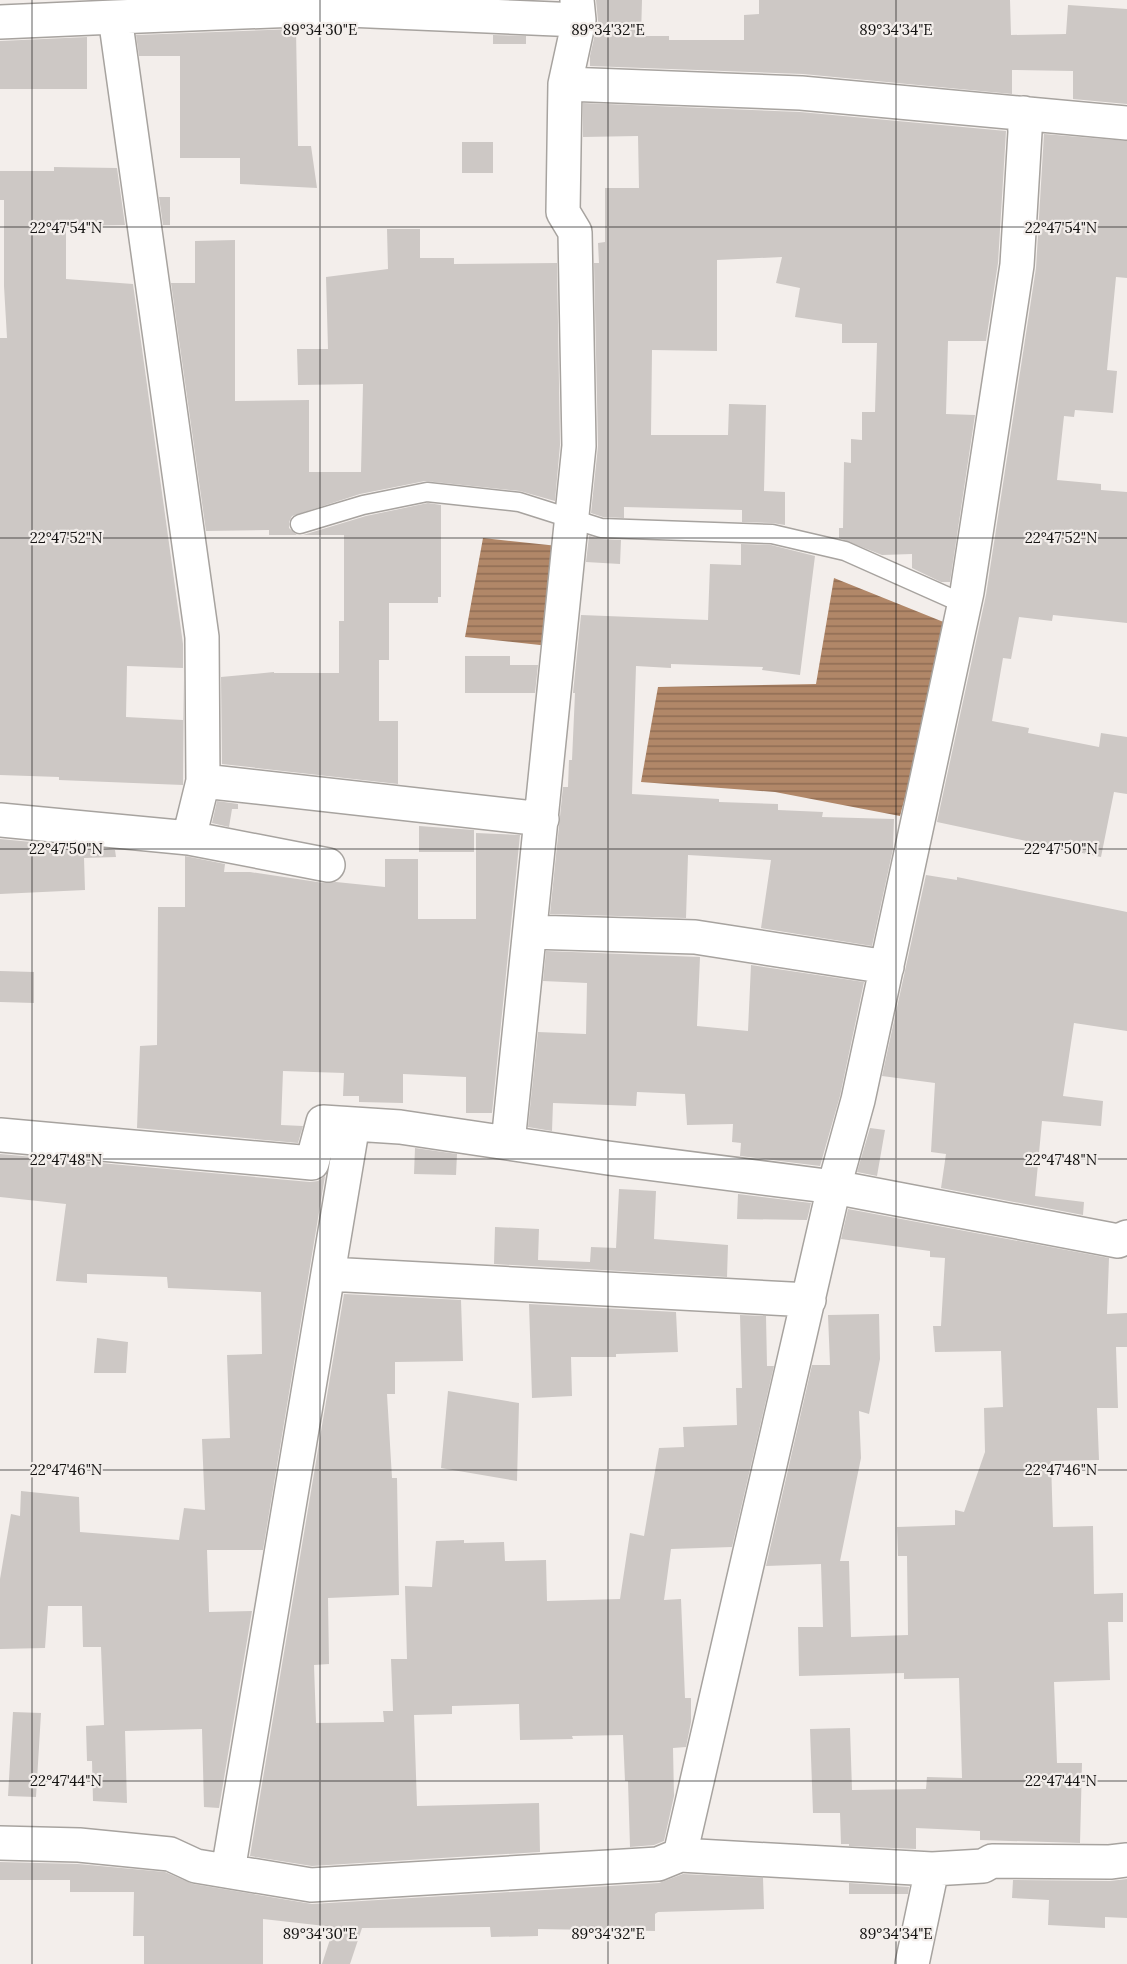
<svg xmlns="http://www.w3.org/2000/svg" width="1127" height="1964" viewBox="0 0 1127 1964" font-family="Lora,serif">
  <defs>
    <pattern id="water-rules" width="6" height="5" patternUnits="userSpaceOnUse" patternTransform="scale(1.5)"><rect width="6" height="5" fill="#b18768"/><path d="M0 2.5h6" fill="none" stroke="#8f6d54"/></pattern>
  </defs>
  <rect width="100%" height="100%" fill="#f3eeeb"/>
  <!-- water -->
  <path fill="url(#water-rules)" d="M483,538L558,546L549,646L465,637Z
    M834,578L951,625L900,816L775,792L641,782L658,687L816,684Z"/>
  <!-- building -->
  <path fill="#cdc8c5" d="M596,0H642L641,36H669V40H744V15L759,14V0H1010L1011,35L1066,34L1068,5L1127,9V104L1073,99V71L1012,70V94L803,74L590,66V56L598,21Z
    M296,29L298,146H311L317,188L240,184V158H180V56H139L136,35Z
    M493,35L526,36V44H493Z
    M87,37V89H0V41Z
    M583,103L800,112L1006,131L998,263L986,341H948L946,414L975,415L950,582H941L912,568V554L882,555L839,538V528H843L844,462L851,463V439L862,440V412H875L877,343H842V324L795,317L800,288L776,283L782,257L717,260V351L652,350L651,435H728L729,404L766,405L764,491L785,492V525L772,523L742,522V510L624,507V518L603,517L591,513L598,446L594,263H599L598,243L605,242V188H639L638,136L583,137Z
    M1044,134L1127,141V278L1116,277L1107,370L1117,371L1113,413L1075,410L1074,417L1064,416L1057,480L1101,484V490L1127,492V623L1053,615L1052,621L1019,617L1011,659L1003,658L992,721L1029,728L1028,733L1099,747L1101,733L1127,737V794L1114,792L1101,857L937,822L986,595L1036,268Z
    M462,142H493V173H462Z
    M54,167L117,168L125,225L66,226V279L133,284L183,644V668L127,666L126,717L183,720L184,680L183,785L59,780V777L0,775V338H7L4,286V200H0V171H54Z
    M159,197H170V225H163Z
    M387,229H420V258H454V264L557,263L560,445L555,501L520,491L425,481L360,494L292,516L289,522V528L297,535H303L366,516L428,503L441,505V597H438V603H389V660H379V721H398V784L222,764L221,677L274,672V673H339V621H344V535H269V530L206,531L171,283H195V241L235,240V401L309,400V472H361L363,384L298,385L297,349H328L326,277L388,269Z
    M589,536L601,539L621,540L620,564L586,562Z
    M741,544L771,545L815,556L800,675L762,670L763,667L671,664V668L636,666L632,794L719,799V802L778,804V810L823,812L822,817L894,819L893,849L872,946L761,928L771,860L688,855L686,918L550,914L563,787H568L569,760H572L575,693H573L581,615L708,620L710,564L741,565Z
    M465,656H510V665H538L535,693H465Z
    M217,801L238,804V809H232L229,827L212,823Z
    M419,826L474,830V852H419Z
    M476,833L520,835L492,1113H466V1077L403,1074V1103L359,1102V1096H343L344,1073L283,1071L281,1125L303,1126L298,1143L137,1128L140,1046L157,1045L158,907H185V856L225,864L224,872H250L324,883L336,882L385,887V859H418V919H476Z
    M0,839L115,850L116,857L84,858L85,890L0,894Z
    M926,875L957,880V877L1127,912V1031L1074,1023L1063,1096L1103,1101L1101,1126L1042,1121L1035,1196L1084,1202L1083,1215L941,1188L946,1154L931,1152L935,1083L882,1076Z
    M546,951L700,957L697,1026L748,1031L751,965L864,982L840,1096L820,1166L740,1156L741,1143L732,1142L733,1124L687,1125L685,1094L637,1092L636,1106L553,1103L552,1131L528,1127L538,1032L586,1034L587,983L543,981Z
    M0,971L34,972V1003L0,1002Z
    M870,1128L885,1130L877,1176L857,1172Z
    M415,1148L457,1154L456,1175L414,1174Z
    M0,1154L310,1182L318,1181L325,1176L263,1550H207L209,1612L252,1611L219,1808L204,1807L202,1729L125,1731L127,1803L93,1801L92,1761H87L86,1726L104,1725L101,1647H83L82,1606H48L45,1648L0,1649V1579L11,1514L20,1516L21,1491L79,1497L80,1532L179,1540L184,1508L205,1510L202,1439L230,1438L227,1355L262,1354L261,1292L168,1288L167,1277L87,1274V1283L56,1281L66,1204L0,1197Z
    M619,1189L656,1191L654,1239L728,1245L727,1277L494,1264L495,1227L539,1229L538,1260L590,1262L591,1247L616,1248Z
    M738,1194L811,1203L807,1220L737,1219Z
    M848,1209L1109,1258L1107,1314L1127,1313V1347H1116L1118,1408H1097L1099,1460L1051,1461L1053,1527L1093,1526L1094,1594L1123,1593V1622H1108L1110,1680L1054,1682L1057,1763H1082L1080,1843L980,1840V1831L916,1828V1849L849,1846V1844H841L840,1813H813L810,1729L850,1728L852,1790L926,1789L927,1777L962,1778L959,1678L904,1679V1673L799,1676L798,1627H823L821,1564L766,1566L812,1365H830L828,1315L879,1314L880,1359L869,1414L859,1411L861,1458L840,1561H849L851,1637L908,1635L907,1556H898L897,1527L955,1525V1510L964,1512L985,1452L984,1408L1003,1407L1001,1351L935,1352L933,1326H941L945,1258L930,1257V1251L841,1239Z
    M344,1294L461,1300L463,1361L395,1362V1394H387L392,1478H397L399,1595L328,1598L329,1664L314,1665L316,1723L384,1722L383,1711H393L391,1659H407L405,1586L432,1587L436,1541L464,1540V1543L504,1542L505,1561L546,1560L547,1601L620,1599L630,1533L644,1536L659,1448L684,1447L683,1427L737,1425L736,1388H742L740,1315L766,1316L767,1366H774L732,1547L671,1549L664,1600L681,1599L685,1698H691V1722L686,1747L673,1748L674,1796L664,1841L654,1845L630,1847L628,1781H625L623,1735L572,1736L573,1739L520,1740L519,1704L452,1706V1714L414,1715L417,1806L539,1803L540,1852L312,1866L250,1856Z
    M529,1304L676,1312L678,1352L616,1354V1357H571L572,1396L532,1398Z
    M97,1338L128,1342L126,1373H94Z
    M448,1391L519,1403L517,1481L441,1468Z
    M13,1712L41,1713L36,1797L8,1796Z
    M0,1862L78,1864L165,1872L193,1884L312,1904L659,1883L683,1874L763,1878L764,1909L658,1912L655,1914V1931L538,1929V1936L491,1937L490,1927L362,1928L350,1964H322L334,1927L263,1919V1964H144V1936H133L134,1892H70V1880H0Z
    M1127,1879V1918L1105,1917V1928L1048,1925L1049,1900L1012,1898L1013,1880L1110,1881Z
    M849,1883L909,1887L908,1894H849Z"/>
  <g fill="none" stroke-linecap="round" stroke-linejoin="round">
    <defs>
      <path id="service" d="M300,524L363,505L427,492L519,502L601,528L772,534L845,551L964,604"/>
      <path id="minor" d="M115,17L324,9L579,20
        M0,22L115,17L202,637L203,781
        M565,84L801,93L1127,123
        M1024,113L1025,132L1017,265L967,592L858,1100L834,1187L1118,1241L1127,1237
        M0,820L189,838L203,781L542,819
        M189,838L328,865
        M530,932L695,937L887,967
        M0,1135L312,1163L323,1122L400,1127L608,1158L834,1187L680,1855
        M508,1143L579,446L575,232L563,212L565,84L579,20L577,0
        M328,1274L809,1300
        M0,1843L79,1845L170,1854L196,1866L311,1885L658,1864L680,1855L932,1869L983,1866L992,1861L1110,1862L1127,1860
        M228,1871L353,1124
        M912,1964L932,1869"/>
    </defs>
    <!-- service casing -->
    <use href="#service" stroke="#a7a39f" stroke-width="21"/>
    <!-- minor casing -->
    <use href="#minor" stroke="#a7a39f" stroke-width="36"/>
    <!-- service -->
    <use href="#service" stroke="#fff" stroke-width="18"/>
    <!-- minor -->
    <use href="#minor" stroke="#fff" stroke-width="33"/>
  </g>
  <!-- ticks -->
  <path fill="none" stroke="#131211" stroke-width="1.5" stroke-opacity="0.45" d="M32,0V1964M320,0V1964M608,0V1964M896,0V1964M0,227H1127M0,538H1127M0,849H1127M0,1159H1127M0,1470H1127M0,1781H1127"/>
  <g font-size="15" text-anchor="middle" fill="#131211" stroke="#f3eeeb" stroke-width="4.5" stroke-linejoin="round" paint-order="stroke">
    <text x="320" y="35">89°34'30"E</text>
    <text x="608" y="35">89°34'32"E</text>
    <text x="896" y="35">89°34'34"E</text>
    <text x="66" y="233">22°47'54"N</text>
    <text x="1061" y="233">22°47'54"N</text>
    <text x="66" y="543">22°47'52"N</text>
    <text x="1061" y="543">22°47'52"N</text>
    <text x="66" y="854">22°47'50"N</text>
    <text x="1061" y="854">22°47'50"N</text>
    <text x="66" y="1165">22°47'48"N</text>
    <text x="1061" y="1165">22°47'48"N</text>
    <text x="66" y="1475">22°47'46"N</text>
    <text x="1061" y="1475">22°47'46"N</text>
    <text x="66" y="1786">22°47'44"N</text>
    <text x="1061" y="1786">22°47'44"N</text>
    <text x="320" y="1939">89°34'30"E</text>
    <text x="608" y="1939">89°34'32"E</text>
    <text x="896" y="1939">89°34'34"E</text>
  </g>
</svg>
